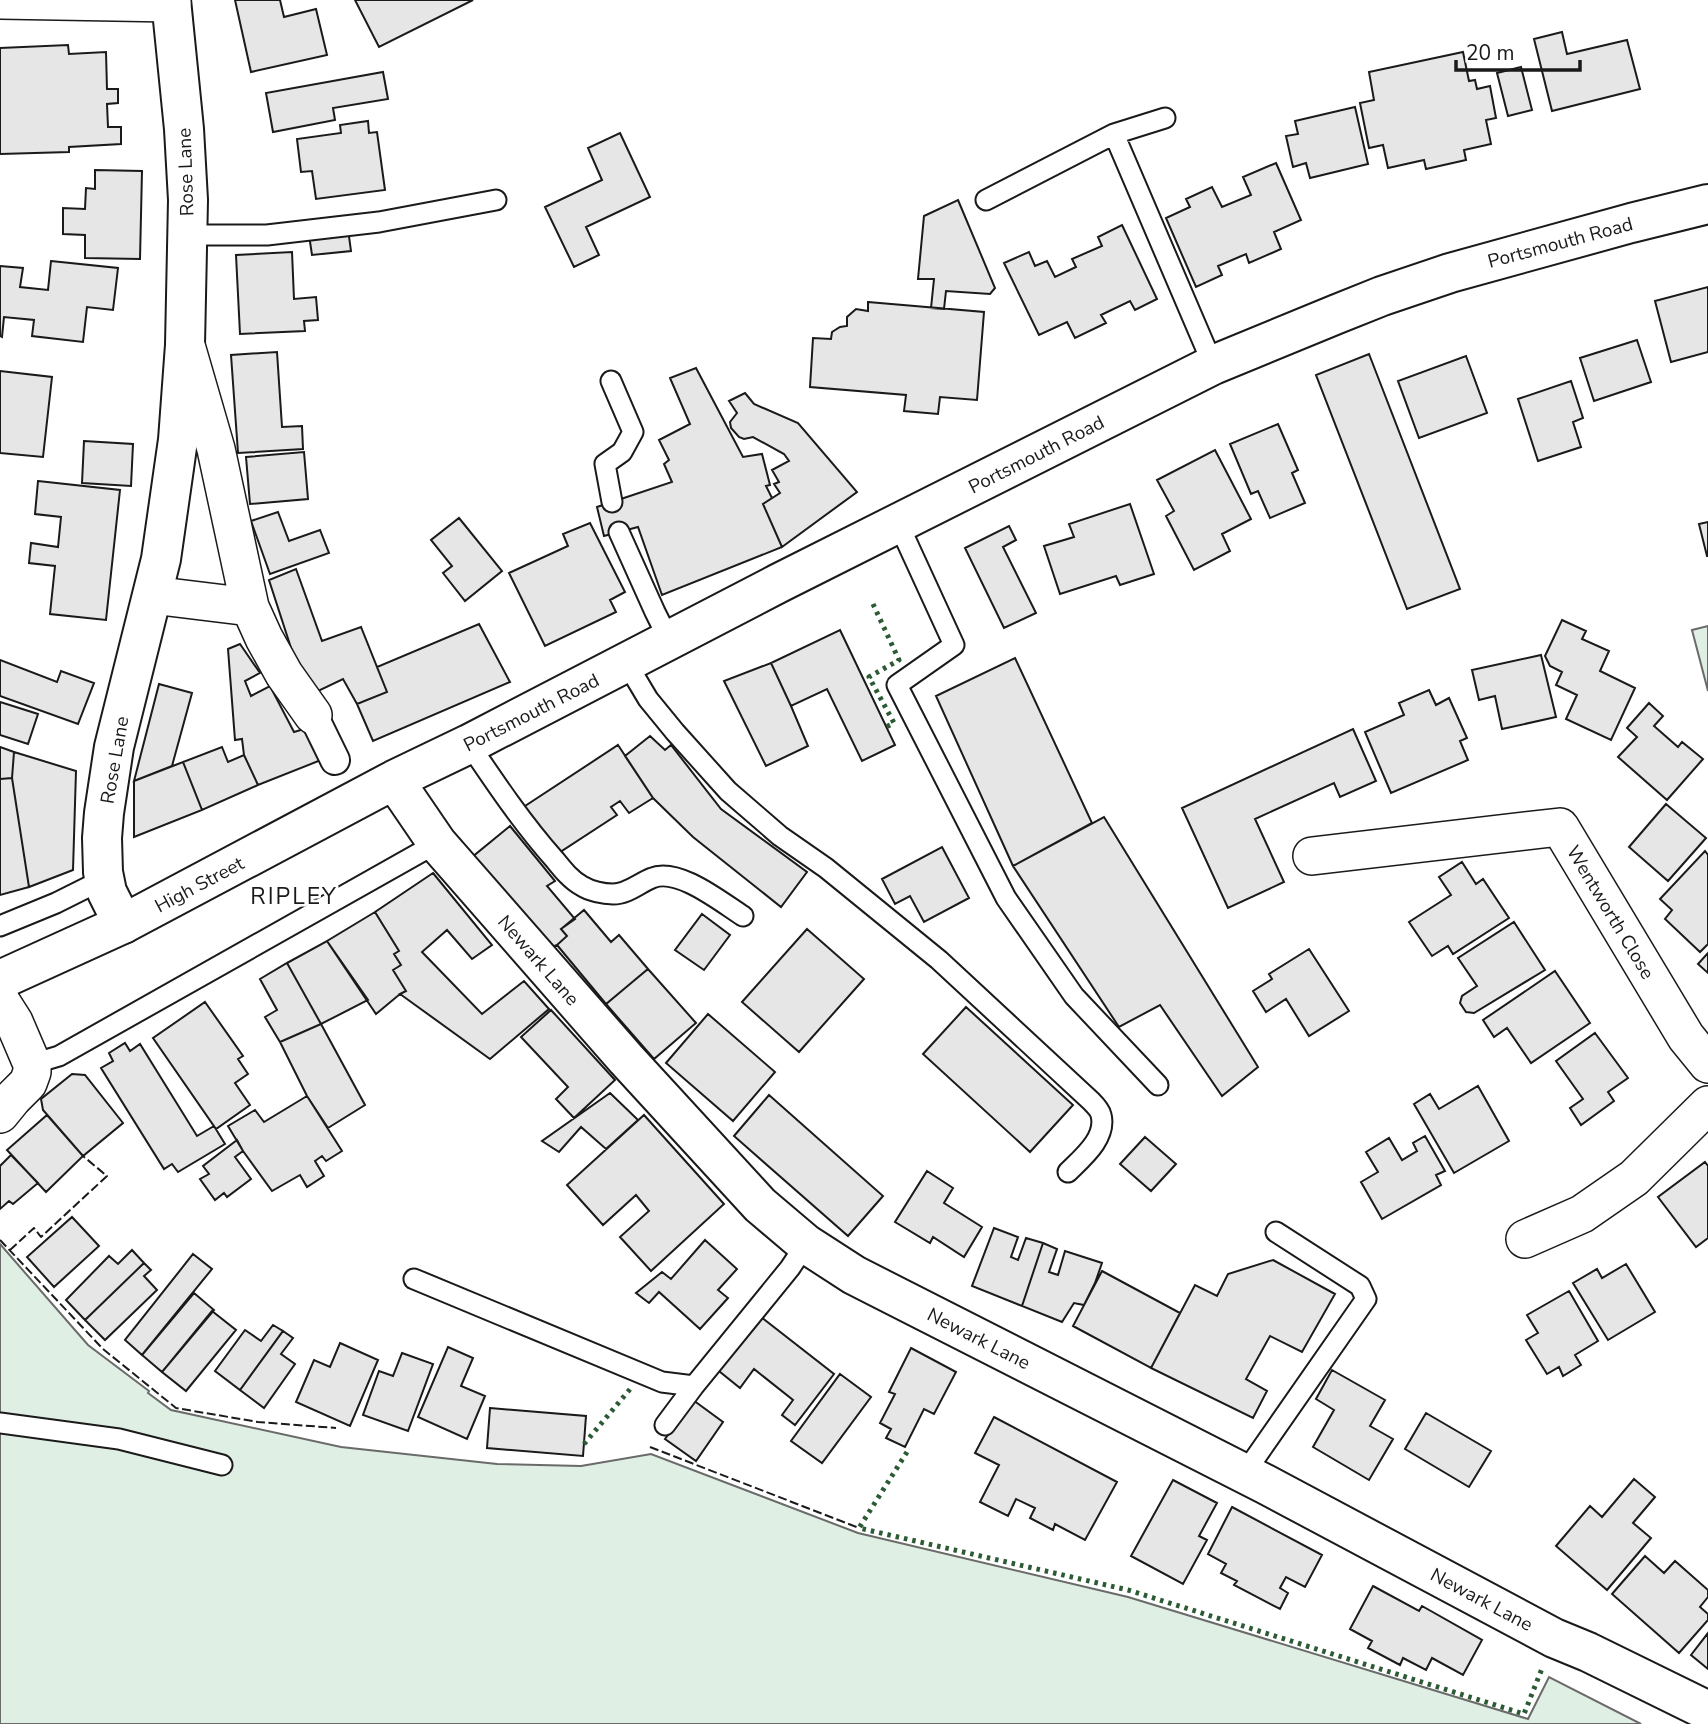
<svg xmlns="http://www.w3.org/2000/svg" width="1708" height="1724" viewBox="0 0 1708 1724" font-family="'Nunito Sans',sans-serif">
  <rect width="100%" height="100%" fill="#fff"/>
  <!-- green -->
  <path fill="#e0efe3" stroke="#6a6a6a" stroke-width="2" d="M1708,626V691L1692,630Z
    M0,1244L88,1345L149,1391L148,1393L171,1410L341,1447L497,1464L581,1466L651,1454L858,1533L1128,1597L1528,1719L1549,1677L1641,1724H0Z"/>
  <!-- building -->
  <path fill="#e6e6e6" stroke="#1a1a1a" stroke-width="2" d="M235,0H280L284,17L316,9L327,55L251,72Z
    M355,0H473L379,47Z
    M1562,32L1567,54L1627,40L1640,89L1552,111L1534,39Z
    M68,45L69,54L106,52L107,89H118V103L107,104L108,127H121V144L69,147V152L0,154V48Z
    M1463,52L1469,81L1475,80L1477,89L1490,86L1496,118L1486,120L1491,144L1464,150L1466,160L1426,169L1424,160L1388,168L1383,145L1369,148L1360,103L1374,100L1369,72Z
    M1521,67L1532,110L1508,116L1497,73Z
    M383,72L388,99L333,108L335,120L273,132L266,93Z
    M1355,107L1368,164L1310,178L1306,163L1293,167L1286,136L1298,134L1295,121Z
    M368,121L369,133L377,132L385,190L316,199L312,171L301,172L297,139L341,133L340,125Z
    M620,133L650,197L586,227L599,255L574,267L545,207L602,180L588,148Z
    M1276,163L1301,220L1274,232L1281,249L1249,263L1246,254L1218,266L1222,275L1196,287L1166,218L1190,207L1186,199L1212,187L1222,207L1251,195L1243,177Z
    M95,170L142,171L140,259L85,258V235L63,234V208L85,209L86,188L95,189Z
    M958,200L995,288L990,294L946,291L944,309L931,308L934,279H918L924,216Z
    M1122,225L1157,299L1135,310L1130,301L1101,315L1106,323L1075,338L1067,322L1039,335L1004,263L1029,252L1035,266L1047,261L1055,277L1076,267L1072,259L1102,246L1098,237Z
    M348,229L351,251L312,255L309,235Z
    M292,252L294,299L316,297L318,320L304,321L305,331L240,334L236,255Z
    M51,261L118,268L113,310L87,307L83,342L32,336L34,320L4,317L2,337L0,336V266L23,268L20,287L48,290Z
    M1708,287V352L1671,362L1655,301Z
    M868,302L984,312L977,400L940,397L938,414L904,411L906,395L810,387L813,338L831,339L832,332L840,327L847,326V317L856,309L868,311Z
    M1637,340L1651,382L1594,401L1580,358Z
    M277,352L282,427L302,426L303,449L238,453L231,355Z
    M1369,354L1460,589L1407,609L1316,375Z
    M1466,356L1487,413L1419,438L1398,381Z
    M696,368L743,457L762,454L770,485L766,486L772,498L763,504L782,547L662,595L638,527L604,536L597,507L672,482L664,464L669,460L659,440L690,424L670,378Z
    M0,371L52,377L43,457L0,453Z
    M1571,381L1583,418L1573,422L1581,447L1538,461L1518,399Z
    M745,393L754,404L798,423L857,492L782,547L763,504L780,493L774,484L779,482L772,470L789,461L784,454L753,437L744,439L739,437L731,428L730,422L737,413L729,401Z
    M1278,424L1298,470L1292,473L1305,503L1270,518L1258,491L1251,494L1230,444Z
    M84,441L133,444L131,486L82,483Z
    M1215,450L1251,519L1222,534L1230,551L1194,570L1166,516L1174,511L1157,480Z
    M304,452L308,499L250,504L246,457Z
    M38,481L120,490L106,620L50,614L55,566L29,563L31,543L58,547L61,517L35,514Z
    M1130,504L1154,574L1120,585L1116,576L1060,594L1044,546L1074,537L1069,524Z
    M278,512L289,541L320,530L329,553L270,574L251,521Z
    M459,518L502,571L465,601L443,573L452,566L431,540Z
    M1708,522V556H1707L1699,524Z
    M590,523L625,592L610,600L616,612L545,646L509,573L568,546L563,534Z
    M1009,526L1016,540L1003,547L1036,613L1004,628L965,548Z
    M296,569L322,641L361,627L387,692L357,704L343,679L314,693L293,654L269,580Z
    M1562,620L1586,631L1582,639L1609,651L1600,671L1635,688L1611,740L1566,719L1577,695L1556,685L1562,672L1550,666L1545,656Z
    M479,624L510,682L373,741L357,704L387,692L377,667Z
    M840,630L895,745L862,761L827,689L791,706L771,663Z
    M240,644L260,673L245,681L251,696L270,686L294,732L304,729L321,760L258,785L244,755L242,739L235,740L228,649Z
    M1541,655L1556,717L1502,729L1495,696L1479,700L1472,670Z
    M1015,658L1092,823L1013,866L936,696Z
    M0,660L57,682L61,671L94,683L78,724L0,696Z
    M771,663L791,706L808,746L766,766L724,681Z
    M159,684L192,693L172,766L134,781Z
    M1429,690L1436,705L1449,698L1467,738L1460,741L1468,760L1391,793L1365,732L1404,715L1399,703Z
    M0,702L38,714L28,744L0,735Z
    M1649,703L1663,716L1654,726L1678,747L1682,742L1703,759L1667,800L1618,757L1637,737L1627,728Z
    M1353,729L1376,781L1340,797L1334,783L1255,819L1284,882L1228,908L1182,808Z
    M650,736L665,750L671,745L721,809L807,872L781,907L693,837L653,798L625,756Z
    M618,745L653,798L629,813L620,801L611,807L617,815L554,856L522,808Z
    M0,747L14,752L12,778L0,779Z
    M222,747L228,762L244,755L258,785L202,810L183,762Z
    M14,752L76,771L73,870L29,887L12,778Z
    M183,762L202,810L134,837V781Z
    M12,778L29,887L0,895V779Z
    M1666,804L1706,838L1668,881L1629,847Z
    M1104,817L1258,1067L1222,1096L1160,1005L1119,1027L1013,866Z
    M510,826L555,881L547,886L575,919L561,929L567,936L557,945L547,949L471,858Z
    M942,847L969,898L924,922L910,896L895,904L882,879Z
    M1705,851L1708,855V944L1700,952L1665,919L1672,910L1660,899Z
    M1462,862L1476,884L1483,879L1509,918L1453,954L1448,946L1432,956L1409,922L1451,895L1439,877Z
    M433,873L492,945L472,959L447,930L422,952L482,1014L524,981L549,1009L490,1059L400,994L406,991L393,970L401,965L394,954L399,951L375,912Z
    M584,910L611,942L619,935L648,969L606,1004L557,945L567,936L561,929Z
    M375,912L399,951L394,954L401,965L393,970L406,991L400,994L376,1014L327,941Z
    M702,914L730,935L704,970L675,950Z
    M1514,922L1545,970L1474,1013L1466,1012L1460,1003L1462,996L1477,986L1458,958Z
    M807,929L864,979L799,1052L742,1002Z
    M327,941L368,1000L321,1024L287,963Z
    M1309,949L1349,1011L1309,1036L1286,999L1266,1012L1253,991L1272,979L1269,974Z
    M1708,953V973L1698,964Z
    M287,963L321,1024L280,1042L265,1017L277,1010L260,979Z
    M648,969L696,1023L654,1059L606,1004Z
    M1555,971L1590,1023L1531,1063L1507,1028L1494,1037L1483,1020Z
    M205,1002L243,1056L238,1059L248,1074L235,1083L250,1105L216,1129L153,1038Z
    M966,1007L1073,1105L1030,1152L923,1054Z
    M551,1010L615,1080L574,1118L556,1099L568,1087L521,1037Z
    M708,1014L775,1072L733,1121L666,1063Z
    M321,1024L365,1105L328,1128L307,1096L280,1042Z
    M1595,1033L1628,1078L1608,1092L1614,1101L1581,1125L1570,1108L1583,1099L1556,1061Z
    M125,1043L130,1051L140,1044L197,1136L214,1126L225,1144L178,1172L172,1164L164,1169L101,1068L113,1061L109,1053Z
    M72,1074L85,1075L123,1123L83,1156L43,1110L41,1099Z
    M1478,1086L1509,1141L1454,1173L1414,1104L1430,1094L1439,1109Z
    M610,1093L638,1120L606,1149L581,1127L559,1152L542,1141Z
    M769,1095L883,1196L848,1236L734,1136Z
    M307,1096L342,1151L326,1161L322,1156L315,1161L324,1176L307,1187L300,1175L272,1191L243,1151L228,1126L255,1110L264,1122Z
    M47,1115L83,1156L46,1192L7,1150Z
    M644,1115L724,1204L651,1271L620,1237L649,1211L636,1195L603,1225L567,1185Z
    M1425,1136L1445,1171L1436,1175L1441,1185L1382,1219L1361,1182L1378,1172L1366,1152L1389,1138L1402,1160L1417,1151L1413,1143Z
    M1145,1137L1176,1164L1151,1191L1120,1164Z
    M237,1140L243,1151L235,1157L251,1179L227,1197L224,1193L215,1200L200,1179L209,1174L203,1166Z
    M11,1155L38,1183L13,1204L9,1201L0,1209V1166Z
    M1705,1162L1708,1166V1238L1696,1247L1658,1197Z
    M927,1171L953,1188L944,1203L982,1227L964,1257L933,1237L930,1243L895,1222Z
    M72,1217L99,1246L54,1287L27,1257Z
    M994,1228L1018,1237L1011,1257L1018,1260L1026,1238L1043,1243L1022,1306L972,1286Z
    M705,1240L737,1269L718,1290L728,1298L700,1329L659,1292L649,1303L636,1293L662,1272L671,1279Z
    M1043,1243L1057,1249L1049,1272L1058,1275L1065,1251L1102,1263L1095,1283L1084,1305L1074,1303L1062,1322L1022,1306Z
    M132,1250L144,1263L85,1320L66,1300L109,1256L118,1264Z
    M193,1254L212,1269L142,1355L125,1340Z
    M1273,1260L1335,1294L1302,1352L1270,1336L1246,1379L1267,1391L1253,1418L1151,1368L1195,1285L1217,1296L1228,1274Z
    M144,1263L151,1270L144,1276L157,1290L105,1340L85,1320Z
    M1626,1264L1655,1312L1608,1340L1573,1283L1597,1269L1602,1278Z
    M1102,1271L1180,1313L1151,1368L1073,1326Z
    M1569,1291L1598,1341L1575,1355L1581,1365L1563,1376L1559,1367L1547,1374L1526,1340L1538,1333L1527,1315Z
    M194,1293L214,1310L162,1372L142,1355Z
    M212,1311L236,1330L186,1391L162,1372Z
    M756,1313L834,1374L795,1425L782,1415L793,1400L754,1369L740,1388L714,1367Z
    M273,1325L283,1331L240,1390L215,1371L245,1330L261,1341Z
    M283,1331L293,1338L281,1354L295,1364L264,1408L240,1390Z
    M340,1343L378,1360L350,1426L296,1402L314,1360L330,1367Z
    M448,1347L473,1358L461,1386L485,1396L467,1439L418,1417Z
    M911,1348L956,1372L934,1414L924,1409L905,1447L886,1438L891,1429L880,1423L895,1394L889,1392Z
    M402,1353L433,1364L408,1431L363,1415L379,1371L393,1376Z
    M1332,1370L1385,1400L1370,1426L1393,1439L1369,1480L1313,1447L1334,1410L1316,1399Z
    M840,1374L871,1397L822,1463L791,1441Z
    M693,1400L723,1422L696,1461L665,1439Z
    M490,1408L586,1416L583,1456L487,1448Z
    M1426,1413L1491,1451L1469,1487L1405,1449Z
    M994,1417L1117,1482L1085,1540L1055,1524L1053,1530L1030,1518L1035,1508L1016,1499L1008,1516L980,1502L999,1465L975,1453Z
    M1634,1479L1655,1497L1633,1523L1651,1538L1607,1590L1556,1546L1590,1506L1602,1517Z
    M1173,1480L1217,1503L1199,1536L1207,1540L1183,1584L1131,1556Z
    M1232,1507L1322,1555L1305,1587L1286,1577L1280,1588L1288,1593L1280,1609L1234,1585L1237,1581L1221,1573L1226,1564L1208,1554Z
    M1645,1556L1664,1573L1675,1561L1708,1590V1597L1700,1607L1708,1614V1620L1679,1653L1612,1594Z
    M1373,1586L1419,1611L1422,1606L1482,1640L1463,1675L1432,1658L1426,1670L1403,1658L1400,1665L1368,1648L1372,1641L1350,1629Z
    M1708,1633V1669L1691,1655Z"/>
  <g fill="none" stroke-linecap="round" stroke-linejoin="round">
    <defs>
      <path id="service" d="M1114,134L1213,365
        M986,200L1114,134L1165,118
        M187,235H267L379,222L496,200
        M611,381L633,432L622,452L605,464L612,502
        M898,523L954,645L897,685L1006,898L1074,996L1158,1085
        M619,532L655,612L669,640
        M626,662L648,699L675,732L728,791L780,836L826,868L939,960L1091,1101C1095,1105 1100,1110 1101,1115C1107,1138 1082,1158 1068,1172
        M469,744C496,784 523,824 555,860C563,870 571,880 582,886C590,891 603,894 613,894C628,894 639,883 652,878C678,867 721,902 743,916
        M0,926L56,903L104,879
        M32,1064L59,1056L437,843
        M414,1279L662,1382L694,1386
        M0,1423L119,1439L222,1465
        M665,1425L694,1386L790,1268L806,1244
        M1244,1474L1366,1299L1360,1286L1276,1232"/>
      <path id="pedestrian" d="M313,715L335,760"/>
      <path id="minor" d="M0,0L172,3
        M187,349L216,449L250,607L264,638L284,674L313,715
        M152,595L250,607
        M1312,856L1560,827L1686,1037L1708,1064
        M0,1000L14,1022L32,1064V1072L28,1083L13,1098L0,1114
        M1525,1239L1582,1214L1634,1178L1708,1105"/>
      <path id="tertiary" d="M123,924L107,892L103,872L102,838L104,813L114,747L161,559L178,440L185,345L188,200L184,129L171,0"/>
      <path id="secondary" d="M394,780L437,843L626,1059L760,1205L806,1244L854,1275L1265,1484L1554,1638L1588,1652L1708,1711
        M0,980L123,924L394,780L469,744L779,583L1213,365L1337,314L1382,296L1450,273L1631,223L1708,204"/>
    </defs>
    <!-- service casing -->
    <use href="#service" stroke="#1a1a1a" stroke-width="23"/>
    <!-- pedestrian casing -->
    <use href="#pedestrian" stroke="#1a1a1a" stroke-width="32"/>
    <!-- minor casing -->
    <use href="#minor" stroke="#1a1a1a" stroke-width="40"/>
    <!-- tertiary casing -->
    <use href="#tertiary" stroke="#1a1a1a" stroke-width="42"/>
    <!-- secondary casing -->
    <use href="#secondary" stroke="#1a1a1a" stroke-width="42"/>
    <!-- service -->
    <use href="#service" stroke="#fff" stroke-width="19"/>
    <!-- pedestrian -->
    <use href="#pedestrian" stroke="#fff" stroke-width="28"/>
    <!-- minor -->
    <use href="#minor" stroke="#fff" stroke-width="37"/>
    <!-- tertiary -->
    <use href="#tertiary" stroke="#fff" stroke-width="38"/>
    <!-- secondary -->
    <use href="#secondary" stroke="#fff" stroke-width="38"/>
    <!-- hedge -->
    <path stroke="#2b5a34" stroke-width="5" stroke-dasharray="3.5 5" stroke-linecap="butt" d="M873,604L899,660L869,677L894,723L886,727
      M584,1444L631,1388
      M907,1452L859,1528L1128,1590L1524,1714L1543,1666"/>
    <!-- fence -->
    <path stroke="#1a1a1a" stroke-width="2" stroke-dasharray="9 3.5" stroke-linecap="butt" d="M0,1240L103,1349L176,1408L258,1422L336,1428
      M10,1250L34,1228L41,1237L107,1176L83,1156
      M650,1447L859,1528"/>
  </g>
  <g text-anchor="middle" stroke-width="5" stroke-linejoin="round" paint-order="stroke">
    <!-- street labels -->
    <g font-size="19" fill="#1a1a1a" stroke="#fff">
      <text transform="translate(185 172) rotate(-92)" y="7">Rose Lane</text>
      <text transform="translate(1560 242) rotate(-15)" y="7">Portsmouth Road</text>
      <text transform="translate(1036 454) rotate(-27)" y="7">Portsmouth Road</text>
      <text transform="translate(531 712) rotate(-27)" y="7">Portsmouth Road</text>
      <text transform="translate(114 760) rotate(-80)" y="7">Rose Lane</text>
      <text transform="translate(199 884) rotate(-28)" y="7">High Street</text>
      <text transform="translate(1611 912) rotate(59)" y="7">Wentworth Close</text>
      <text transform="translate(539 960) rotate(49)" y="7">Newark Lane</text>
      <text transform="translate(979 1338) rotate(27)" y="7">Newark Lane</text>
      <text transform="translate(1482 1599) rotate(28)" y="7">Newark Lane</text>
    </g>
    <!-- quarter labels -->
    <g font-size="23" letter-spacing="2" fill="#1a1a1a" stroke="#fff">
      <text x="294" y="904">RIPLEY</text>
    </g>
  </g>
  <!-- scale -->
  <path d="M1456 60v10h124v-10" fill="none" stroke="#1a1a1a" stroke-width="3.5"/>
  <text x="1466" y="60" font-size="21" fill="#1a1a1a" stroke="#ffffff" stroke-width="5" paint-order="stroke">20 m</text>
</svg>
